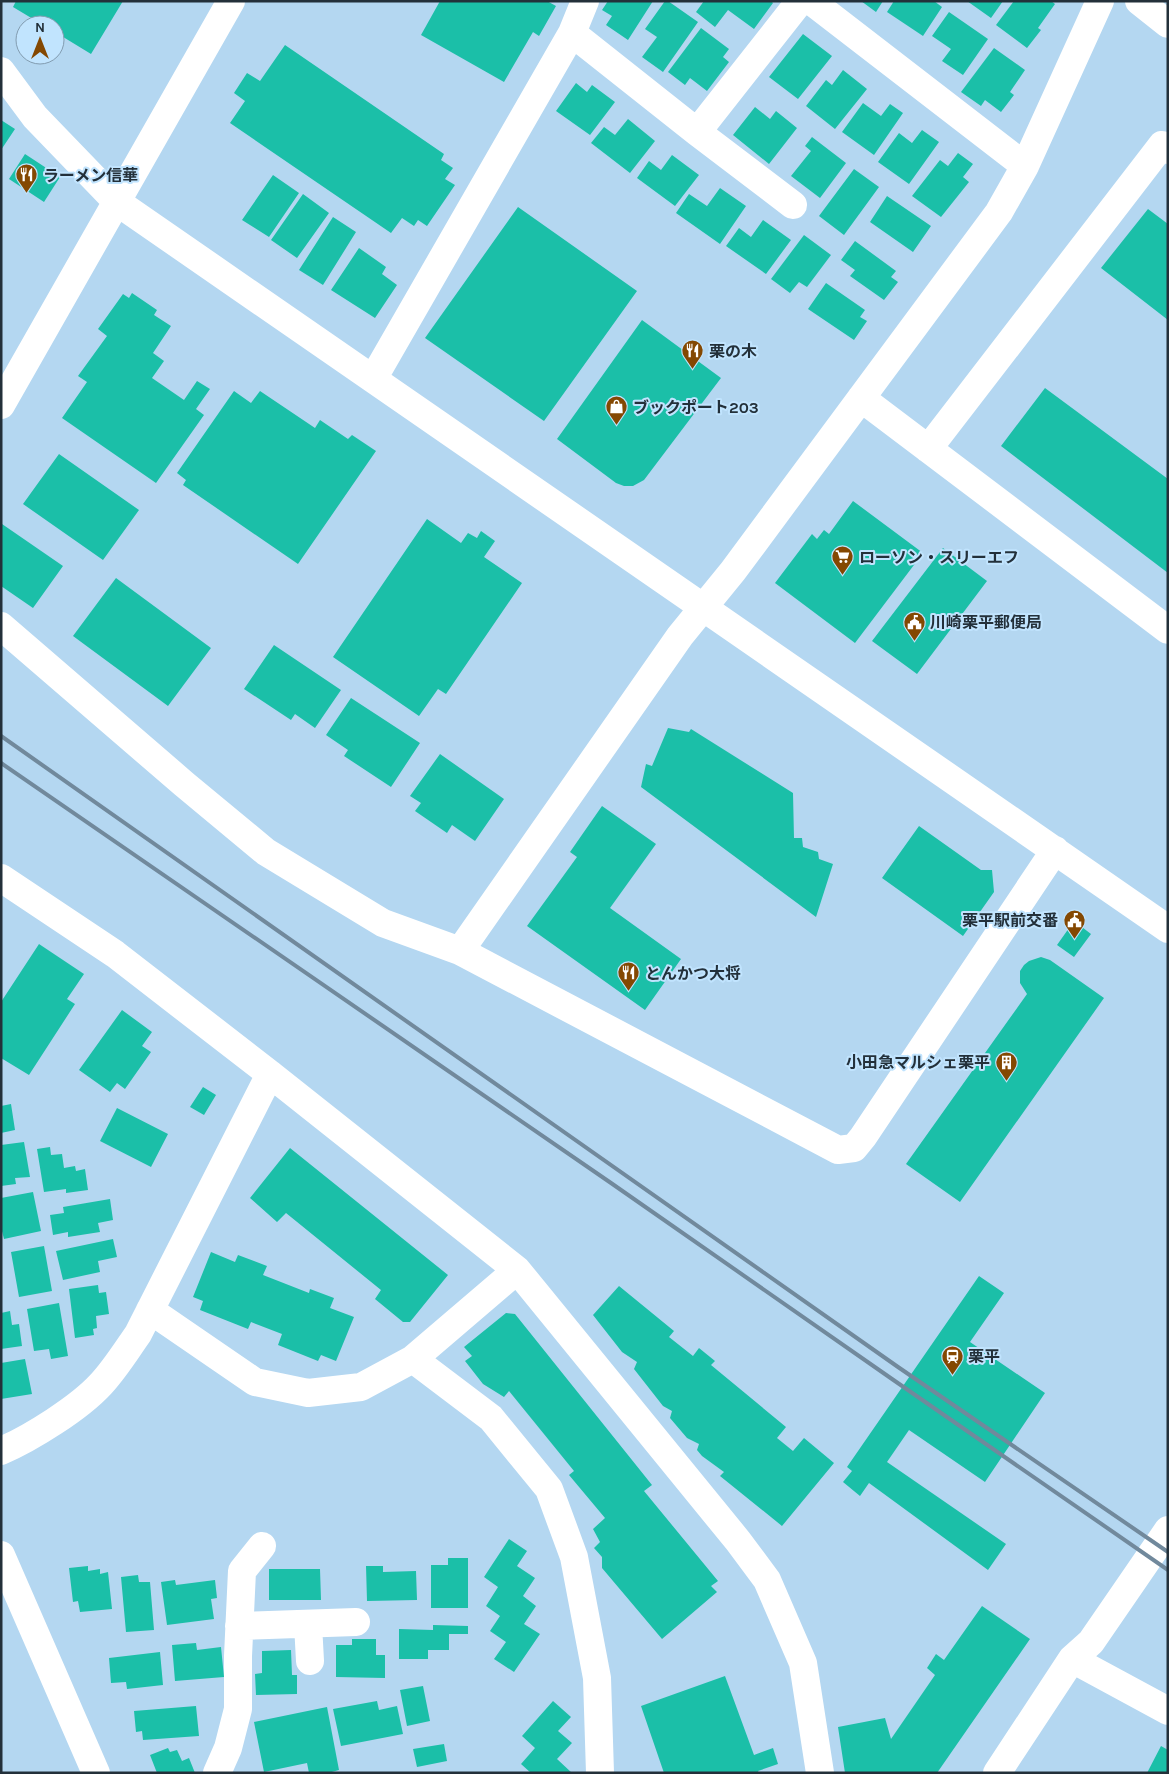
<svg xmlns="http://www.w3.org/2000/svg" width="1169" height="1774" viewBox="0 0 1169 1774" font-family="Karla,'Noto Sans JP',sans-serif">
  <rect width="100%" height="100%" fill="#b4d7f1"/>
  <!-- building -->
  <path fill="#1bbfa8" d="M16,1H123L91,54L55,32V25H43L13,7Z
    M440,1H547L556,6L539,36L533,32L504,82L421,35Z
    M608,1H653L628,40L606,25L612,16L602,10Z
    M665,1H668L698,22L663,72L642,57L657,37L645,29Z
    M704,1H771L773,3L754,29L728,10L715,27L696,12Z
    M861,1H883L876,12Z
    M894,1H934L942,7L923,36L887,12Z
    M967,1H1003L991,18Z
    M1014,1H1051L1055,4L1038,28L1041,30L1027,48L996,25Z
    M949,12L988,39L963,75L942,61L951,49L932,36Z
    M701,28L729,49L723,57L729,62L707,91L690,78L685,85L668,72Z
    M803,34L832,56L798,99L769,77Z
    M285,45L444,154L441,160L453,168L445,179L455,185L427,226L418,220L414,226L402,218L391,233L230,123L245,101L234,93L247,73L260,81Z
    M994,48L1025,70L1010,92L1014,95L1001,112L985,100L981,106L961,92Z
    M843,70L867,89L835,129L806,106L826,80L832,85Z
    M576,83L587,92L592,85L615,102L590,135L556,111Z
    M863,103L881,116L890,104L903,113L874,155L842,132Z
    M755,107L770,119L776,111L797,128L769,164L733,135Z
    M628,119L655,141L630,173L591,143L604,127L615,135Z
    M1,120L15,129L1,150Z
    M922,130L939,142L909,184L878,162L899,133L912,143Z
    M812,137L846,163L820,198L791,176L811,151L805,146Z
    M958,153L973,164L963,177L969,182L941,217L912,196L940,160L948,166Z
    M25,154L60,177L44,202L9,179Z
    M672,155L699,175L675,206L637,178L649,161L661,170Z
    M854,169L879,187L844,235L819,216Z
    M273,175L299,193L269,237L242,220Z
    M720,188L746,206L720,244L676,213L689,194L707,206Z
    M303,194L329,213L297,258L271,240Z
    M887,196L931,226L913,252L870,222Z
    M518,207L637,291L544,421L425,338Z
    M1148,209L1168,224V320L1101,268Z
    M333,217L356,232L323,285L299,270Z
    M763,220L791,240L766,274L726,246L739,228L751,237Z
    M804,235L831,255L807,287L799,282L790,293L771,279Z
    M855,241L896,271L891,277L898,282L884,300L850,276L855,270L841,260Z
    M359,248L386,267L382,274L397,285L375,318L331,290Z
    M826,283L865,310L860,317L867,321L854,340L808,309Z
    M132,293L157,310L154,315L171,326L153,353L164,361L152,378L184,400L197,381L210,389L196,409L204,415L156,483L62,418L87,382L78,376L107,336L98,329L123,294L129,298Z
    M642,320L721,378L644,480L633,486H624L616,483L557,439Z
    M1045,388L1168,479V573L1001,446Z
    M234,391L251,403L260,391L315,428L320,420L348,439L352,435L376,451L298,564L183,485L186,480L177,473Z
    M59,454L139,510L103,560L23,504Z
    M853,501L923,553L855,643L775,583L812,534L817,539L824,530L829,534Z
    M427,519L461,543L468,533L477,538L481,531L495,541L484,557L522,583L446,694L438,689L419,716L333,657Z
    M2,524L63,566L33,608L1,586Z
    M943,548L987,581L917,674L872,641Z
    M116,578L211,648L168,706L73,636Z
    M274,645L341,690L315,728L295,714L291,720L244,689Z
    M351,698L420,743L391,787L344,756L348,750L326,735Z
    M668,728L689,732L691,729L793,793L794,838H802L803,847L818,852L819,859L833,864L816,917L641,787L646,764L652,766Z
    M440,754L504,799L475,841L452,825L447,833L415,811L421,803L410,796Z
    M602,806L656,844L610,908L681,959L645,1010L527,926L577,857L570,852Z
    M919,826L981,870H992L994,892L963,936L882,878Z
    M1074,921L1091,934L1074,957L1057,945Z
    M39,944L84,974L67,999L75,1004L29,1075L1,1058V1002Z
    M1041,957L1050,960L1104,998L960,1202L906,1164L1027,994L1020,983V971L1024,965L1029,961Z
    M122,1010L152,1032L142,1046L151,1052L125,1089L117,1083L110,1092L79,1070Z
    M203,1087L216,1095L204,1115L190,1107Z
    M11,1104L15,1130L1,1133V1106Z
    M117,1108L168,1134L151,1167L100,1141Z
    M24,1142L30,1177L15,1178L16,1184L1,1186V1145Z
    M50,1147L51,1155L62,1154L64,1168L75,1166L76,1171L85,1169L88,1190L66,1193V1189L44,1192L37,1149Z
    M290,1148L448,1275L410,1322H403L375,1299L381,1290L286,1213L277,1222L250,1198Z
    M33,1192L41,1231L4,1239L1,1227V1198Z
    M110,1199L113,1220L98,1223L100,1232L68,1237V1232L53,1235L50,1215L64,1213L63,1207Z
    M113,1239L117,1257L98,1261L100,1272L63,1280L56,1251Z
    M44,1246L52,1291L19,1297L11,1252Z
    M211,1252L235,1262L238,1255L267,1266L263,1275L309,1293L310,1289L334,1298L330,1308L354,1317L336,1361L321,1355L318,1361L278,1345L282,1334L251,1322L248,1329L200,1310L203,1301L193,1297Z
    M979,1276L1004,1293L970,1342L1045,1393L985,1482L909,1430L887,1462L1006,1544L988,1570L869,1483L860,1496L843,1482L852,1471L847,1467Z
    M98,1285L99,1293L106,1292L109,1314L96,1316L97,1328L93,1329L94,1335L75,1338L69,1289Z
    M619,1286L674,1331L669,1337L693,1356L699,1348L715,1361L711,1365L786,1427L777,1438L793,1451L804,1438L834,1463L782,1526L720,1476L724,1472L702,1456L697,1450L699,1444L687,1438L670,1418L672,1411L663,1406L634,1369L637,1362L622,1352L593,1315Z
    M59,1303L68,1356L51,1359L49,1349L34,1351L27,1309Z
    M10,1311L12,1325L19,1324L22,1346L1,1349V1313Z
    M506,1313L515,1314L652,1485L644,1491L718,1581L711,1586L717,1592L662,1639L602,1568V1557L594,1548L600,1542L593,1529L605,1518L569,1475L574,1471L509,1391L504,1397L483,1384L465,1361L472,1356L464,1347Z
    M25,1359L32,1394L1,1399V1363Z
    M509,1539L527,1551L517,1566L535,1578L523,1596L536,1606L524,1624L540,1634L514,1672L494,1659L506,1642L490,1631L500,1616L486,1606L498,1587L484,1577Z
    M448,1558H468V1608H431V1565H448Z
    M88,1566V1571L100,1569V1574L108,1572L112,1609L80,1612L78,1601L73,1602L69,1568Z
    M366,1566H383V1572L416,1571L417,1600L367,1601Z
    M269,1569H320L321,1600H269Z
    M138,1575L139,1582H150L154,1630L126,1632L121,1577Z
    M175,1580L176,1585L215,1580L217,1598L211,1599L214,1619L167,1625L161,1582Z
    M982,1606L1030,1639L937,1773H845L838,1727L885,1718L891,1739L935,1675L927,1668L936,1654L944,1660Z
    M433,1625L468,1626V1634H449V1650H428V1659H399V1629L433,1630Z
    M352,1639H376V1655H385V1678L336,1677V1645H352Z
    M196,1643L197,1650L221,1647L224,1677L175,1681L172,1645Z
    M291,1650L292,1675H297V1694L256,1695L255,1674L262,1673V1651Z
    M160,1652L163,1685L127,1689L126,1682L111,1683L109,1658Z
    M725,1676L754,1755L773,1748L778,1764L758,1771L759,1773H664L641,1706Z
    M423,1686L430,1721L407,1726L400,1690Z
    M377,1701L379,1710L397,1706L403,1734L341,1746L333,1709Z
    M553,1701L571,1717L558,1731L572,1743L557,1759L572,1773H531L521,1764L535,1748L522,1736Z
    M196,1706L199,1736L143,1740L142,1731L136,1732L134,1711Z
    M327,1707L339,1770L328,1773H309L307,1763L264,1772L254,1722Z
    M444,1744L447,1761L417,1767L413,1749Z
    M1161,1746L1168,1750V1773H1147Z
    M168,1748L170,1752L177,1750L182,1761L189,1758L195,1773H157L150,1755Z"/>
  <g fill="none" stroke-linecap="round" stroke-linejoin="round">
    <!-- minor -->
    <path stroke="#fff" stroke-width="28" d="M811,1L1025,166
      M1139,1L1168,24
      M572,33L697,132L793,205
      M1,71L35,117L117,202L1168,929
      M697,132L800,1
      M373,379L572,33L585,1
      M861,398L1168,630
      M1,405L231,1
      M928,449L1162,145L1168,150
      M1,626L184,784L266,852L383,923L460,951L838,1150L854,1148L863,1137L1055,850
      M1,878L115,954L270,1074L517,1270L738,1541L767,1580L803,1663L820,1773
      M460,951L680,636L733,571L999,212L1025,166L1100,1
      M150,1310L255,1382L308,1393L361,1387L413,1359L517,1270
      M413,1359L491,1418L549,1489L574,1557L597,1678L600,1773
      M1,1451C31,1438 79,1408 101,1384C115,1369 126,1351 138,1334L270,1074
      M1,1555L96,1773
      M308,1624L310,1661
      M239,1626L356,1622
      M1072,1659L1168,1711
      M217,1773L228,1748L238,1709V1656L242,1571L262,1546
      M997,1773L1072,1659L1091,1642L1168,1530"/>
    <!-- rail -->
    <path stroke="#71899c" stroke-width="4" d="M1,736L898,1367L1168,1552
      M1,763L611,1183L892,1379L1168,1570"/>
  </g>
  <!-- icons -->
  <defs>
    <symbol id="restaurant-pin" viewBox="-11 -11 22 30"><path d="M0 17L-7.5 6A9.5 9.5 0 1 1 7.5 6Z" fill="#844802" stroke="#c1e4fe"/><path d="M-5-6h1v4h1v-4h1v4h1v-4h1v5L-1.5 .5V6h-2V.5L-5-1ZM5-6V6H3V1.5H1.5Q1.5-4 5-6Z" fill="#fff"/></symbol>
    <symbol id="shop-pin" viewBox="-11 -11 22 30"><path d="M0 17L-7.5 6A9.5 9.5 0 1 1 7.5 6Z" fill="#844802" stroke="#c1e4fe"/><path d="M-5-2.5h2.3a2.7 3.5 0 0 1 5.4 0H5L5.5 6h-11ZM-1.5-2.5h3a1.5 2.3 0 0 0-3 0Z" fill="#fff"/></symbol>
    <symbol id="supermarket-pin" viewBox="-11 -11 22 30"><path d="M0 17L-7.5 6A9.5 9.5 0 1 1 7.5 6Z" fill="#844802" stroke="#c1e4fe"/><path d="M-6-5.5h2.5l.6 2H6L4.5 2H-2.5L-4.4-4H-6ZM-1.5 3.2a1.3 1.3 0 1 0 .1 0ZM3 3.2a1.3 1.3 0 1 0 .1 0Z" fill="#fff"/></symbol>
    <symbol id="civic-pin" viewBox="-11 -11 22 30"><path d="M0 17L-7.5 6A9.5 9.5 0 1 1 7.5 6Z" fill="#844802" stroke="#c1e4fe"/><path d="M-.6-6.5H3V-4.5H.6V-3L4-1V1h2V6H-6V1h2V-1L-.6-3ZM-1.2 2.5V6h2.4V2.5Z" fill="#fff"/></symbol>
    <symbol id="building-pin" viewBox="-11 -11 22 30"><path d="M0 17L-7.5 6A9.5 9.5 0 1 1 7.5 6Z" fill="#844802" stroke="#c1e4fe"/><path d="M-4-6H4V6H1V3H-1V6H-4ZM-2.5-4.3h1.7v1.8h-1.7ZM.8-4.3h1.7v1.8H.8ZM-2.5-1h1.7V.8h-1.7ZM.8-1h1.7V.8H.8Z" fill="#fff"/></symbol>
    <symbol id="station-pin" viewBox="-11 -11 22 30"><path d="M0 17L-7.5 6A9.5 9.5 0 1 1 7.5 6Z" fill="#844802" stroke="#c1e4fe"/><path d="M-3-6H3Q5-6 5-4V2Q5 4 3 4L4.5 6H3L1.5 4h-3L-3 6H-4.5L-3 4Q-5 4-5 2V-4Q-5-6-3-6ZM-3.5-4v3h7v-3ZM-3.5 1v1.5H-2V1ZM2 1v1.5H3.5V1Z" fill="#fff"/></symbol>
  </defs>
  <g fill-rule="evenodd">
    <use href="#restaurant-pin" x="14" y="162" width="25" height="34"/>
    <use href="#restaurant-pin" x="680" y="338" width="25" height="34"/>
    <use href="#shop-pin" x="604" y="394" width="25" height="34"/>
    <use href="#supermarket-pin" x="830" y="544" width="25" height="34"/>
    <use href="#civic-pin" x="902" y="610" width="25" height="34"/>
    <use href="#civic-pin" x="1062" y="908" width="25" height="34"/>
    <use href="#restaurant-pin" x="616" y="960" width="25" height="34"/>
    <use href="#building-pin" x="994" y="1050" width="25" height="34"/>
    <use href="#station-pin" x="940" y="1344" width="25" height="34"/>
  </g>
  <g text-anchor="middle" stroke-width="4" stroke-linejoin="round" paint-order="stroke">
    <!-- poi labels -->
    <g font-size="16" font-weight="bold" fill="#23303a" stroke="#c1e4fe" text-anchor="start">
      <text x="43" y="181">ラーメン信華</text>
      <text x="709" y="357">栗の木</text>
      <text x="633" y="413">ブックポート203</text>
      <text x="859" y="563">ローソン・スリーエフ</text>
      <text x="930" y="628">川崎栗平郵便局</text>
      <text x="1058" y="926" text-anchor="end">栗平駅前交番</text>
      <text x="645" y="979">とんかつ大将</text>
      <text x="990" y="1068" text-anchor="end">小田急マルシェ栗平</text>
      <text x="968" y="1362">栗平</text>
    </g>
  </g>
  <!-- border -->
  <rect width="1169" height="1774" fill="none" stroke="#23303a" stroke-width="5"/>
  <!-- north arrow -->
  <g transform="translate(40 40)"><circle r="24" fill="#c1e4fe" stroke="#829cb0"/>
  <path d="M0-4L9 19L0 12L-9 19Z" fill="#844802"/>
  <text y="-8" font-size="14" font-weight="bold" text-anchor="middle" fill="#23303a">N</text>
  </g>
</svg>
